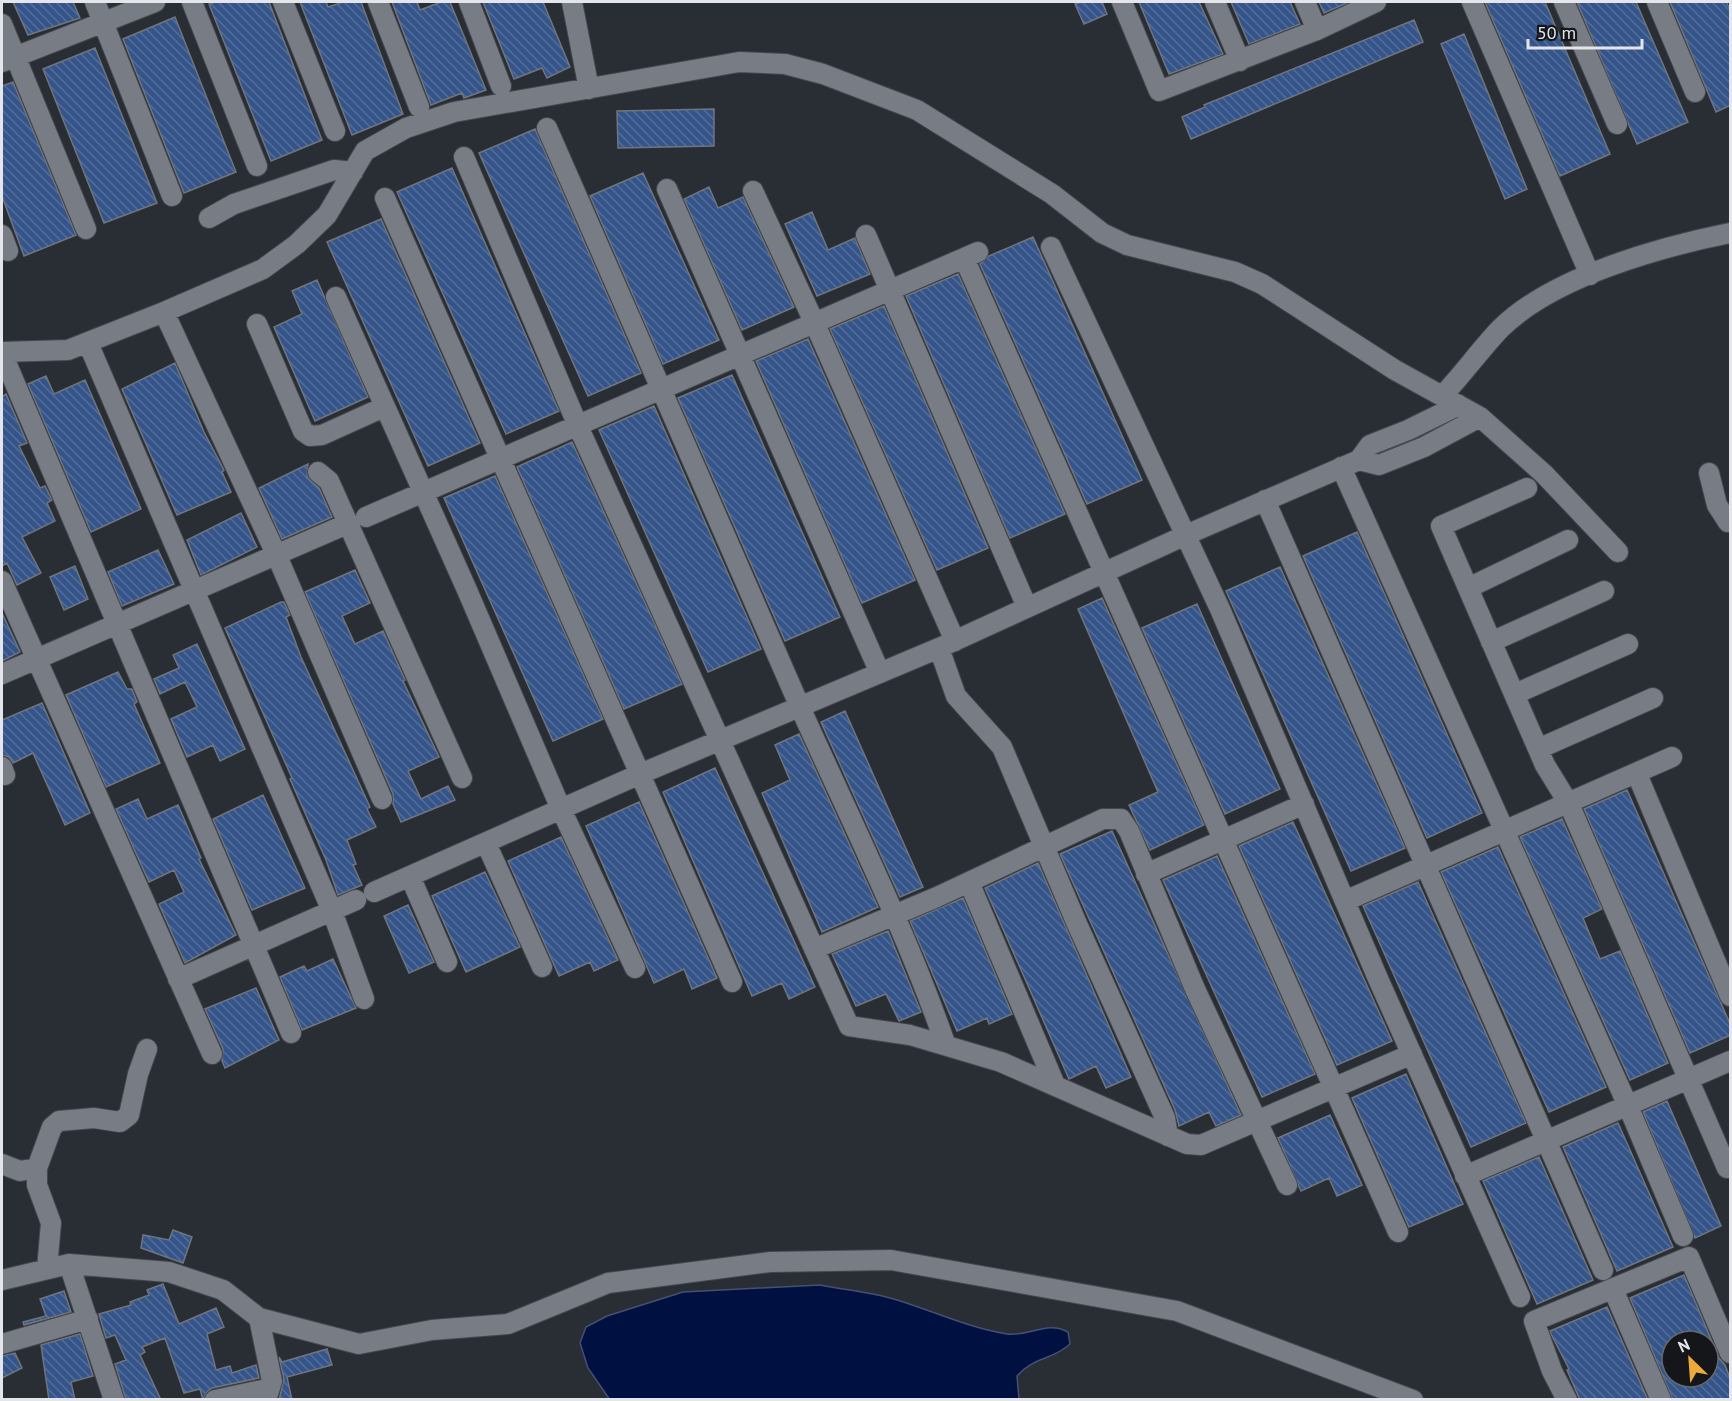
<svg xmlns="http://www.w3.org/2000/svg" width="1732" height="1401" viewBox="0 0 1732 1401" font-family="'PT Sans',sans-serif">
  <defs>
    <pattern id="building-back-hatch" width="6" height="6" patternUnits="userSpaceOnUse" patternTransform="scale(1.5)"><rect width="6" height="6" fill="#35558a"/><path d="M-1 5l2 2M0 0l6 6M5-1l2 2" fill="none" stroke="#526d9b"/></pattern>
  </defs>
  <rect width="100%" height="100%" fill="#292d34"/>
  <!-- water -->
  <path fill="#001141" stroke="#445174" stroke-width="1.5" d="M820,1285C845,1290 873,1292 897,1300C933,1311 969,1328 1007,1334C1029,1337 1047,1320 1068,1332L1070,1344C1053,1360 1033,1357 1017,1376L1019,1399L610,1400L588,1368L580,1343L586,1327L607,1316L683,1292Z"/>
  <!-- building -->
  <path fill="url(#building-back-hatch)" stroke="#70757d" stroke-width="1.5" fill-rule="evenodd" d="M13,2H73L80,18L28,35Z
    M216,2H269L322,140L271,161L209,4Z
    M300,2H326L328,7L343,2H361L403,114L352,135Z
    M392,2H417L420,10L441,2H450L486,90L464,98L462,93L431,105Z
    M483,2H543L570,67L547,78L542,68L514,79Z
    M1082,2H1102L1107,14L1084,24L1075,4Z
    M1139,2H1199L1223,54L1169,74Z
    M1231,2H1290L1300,24L1249,44Z
    M1319,2H1349L1324,13Z
    M1485,2H1545L1610,154L1560,176Z
    M1577,2H1636L1688,122L1637,144Z
    M1670,2H1726L1731,11V105L1716,112Z
    M175,17L236,172L184,193L123,39Z
    M1414,20L1423,42L1191,139L1182,117L1205,107L1204,105Z
    M1464,34L1527,189L1505,199L1441,44Z
    M95,48L157,203L104,223L43,69Z
    M13,82L76,235L24,256L2,196V86Z
    M714,109V146L618,148L617,111Z
    M535,129L641,373L588,396L479,153Z
    M452,168L559,411L506,434L397,192Z
    M643,173L719,340L663,364L590,196Z
    M709,187L718,208L743,197L794,307L742,330L684,199Z
    M812,212L828,250L855,238L870,274L817,296L785,224Z
    M381,219L480,443L428,466L327,242Z
    M1033,237L1142,480L1087,504L980,264L989,256Z
    M958,274L1065,514L1010,538L906,296Z
    M317,280L368,397L315,421L274,327L302,314L292,291Z
    M884,306L988,548L937,570L830,329Z
    M808,339L915,580L862,603L756,361Z
    M175,363L204,432L224,470L222,472L231,492L177,515L122,389Z
    M732,375L840,617L785,641L678,398Z
    M46,376L54,394L85,380L141,509L91,532L28,384Z
    M6,394L27,443L19,446L40,488L45,486L52,500L47,503L55,521L22,537L41,573L17,585L7,563L2,566V397Z
    M654,406L761,649L708,672L599,430Z
    M572,442L682,684L624,709L517,467Z
    M308,464L307,477L319,488L332,517L282,539L259,488Z
    M495,476L603,719L553,741L444,498Z
    M241,513L257,547L201,575L187,540Z
    M1357,532L1482,813L1427,838L1303,556Z
    M158,550L174,584L122,606L108,572Z
    M75,566L88,599L64,610L50,577Z
    M1280,567L1405,848L1351,871L1226,591Z
    M355,570L370,603L342,616L355,644L383,631L405,680L403,681L439,757L408,771L421,799L448,786L455,800L401,822L393,804V794L305,592Z
    M1102,598L1204,825L1150,850L1129,805L1158,792L1078,609Z
    M281,602H284L290,615L286,617L301,657L370,807L367,809L376,827L347,840L356,864L353,865L362,885L338,895L326,860L290,779L292,778L225,628Z
    M1197,604L1280,789L1225,814L1142,628Z
    M2,613L20,652L2,661Z
    M197,644L245,749L220,761L213,745L187,757L171,719L197,707L185,682L160,694L154,679L179,668L173,655Z
    M118,672L127,689H132L137,702L134,704L160,763L106,787L66,695Z
    M42,703L90,813L65,825L33,753L13,763L9,757L2,755V720Z
    M845,711L923,887L900,897L821,722Z
    M799,734L878,907L822,932L762,793L790,780L775,745Z
    M715,768L815,987L789,999L782,983L752,996L663,792Z
    M1627,790L1731,1026V1035L1690,1053L1584,809Z
    M263,795L305,888L252,910L213,819Z
    M138,799L147,819L178,805L201,858L199,859L236,935L185,963L159,904L184,892L174,870L149,882L116,809Z
    M639,802L717,978L692,989L684,969L654,983L586,826Z
    M1562,819L1602,909L1583,918L1600,959L1620,951L1668,1063L1630,1080L1520,837Z
    M1293,822L1392,1041L1337,1065L1239,846Z
    M1112,831L1241,1115L1216,1126L1209,1112L1179,1126L1175,1110L1060,854Z
    M561,837L618,960L594,971L590,962L559,976L508,861Z
    M1498,847L1606,1087L1549,1112L1441,872Z
    M1217,856L1315,1074L1262,1097L1163,880Z
    M1038,863L1131,1077L1106,1088L1096,1066L1069,1079L985,888Z
    M485,872L520,947L466,972L432,896Z
    M1418,882L1526,1123L1471,1147L1363,906Z
    M963,898L1012,1014L989,1024L987,1018L957,1031L910,921Z
    M408,905L434,962L409,973L384,916Z
    M888,931L921,1012L899,1021L886,994L856,1006L832,954Z
    M333,959L356,1008L302,1030L280,977L304,966L307,971Z
    M256,988L279,1040L225,1068L222,1061L223,1049L205,1009Z
    M1406,1074L1463,1204L1409,1227L1352,1098Z
    M1667,1101L1721,1226L1695,1238L1643,1112Z
    M1330,1115L1362,1185L1337,1196L1329,1178L1301,1191L1278,1138Z
    M1618,1123L1673,1247L1617,1271L1563,1147Z
    M1539,1157L1593,1280L1537,1304L1483,1181Z
    M173,1230L192,1237L183,1263L141,1248L143,1235L169,1240Z
    M1684,1275L1719,1358L1725,1365L1731,1381V1400H1673L1630,1298ZM1672,1341H1708V1377H1672Z
    M163,1284L179,1324L216,1308L224,1327L207,1334L216,1370L230,1366L232,1373L256,1365L259,1378L212,1388L207,1392L203,1400L200,1389L184,1393L165,1338L142,1347L145,1352L140,1355L161,1400H126L115,1364L126,1360L115,1335L106,1338L99,1314L131,1305L130,1302L149,1295L147,1290Z
    M64,1291L71,1312L24,1325L23,1322L46,1316L40,1299Z
    M1607,1307L1647,1398L1643,1400H1580L1567,1370L1569,1369L1551,1334L1550,1331Z
    M80,1334L93,1376L71,1382L75,1400H49L41,1345Z
    M327,1349L332,1365L287,1377L292,1400H279L284,1379L279,1357L282,1362Z
    M15,1353L22,1368L2,1378V1356Z"/>
  <g fill="none" stroke-linecap="round" stroke-linejoin="round">
    <defs>
      <path id="minor" d="M95,2L172,196
        M192,2L257,166
        M283,2L335,131
        M378,2L419,107
        M469,2L501,86
        M572,2L589,89
        M1122,2L1159,91L1317,30L1376,2
        M1215,2L1240,61
        M1305,2L1317,30
        M1472,2L1590,275
        M1564,2L1617,124
        M1657,2L1695,92
        M2,24L86,229
        M2,62L155,2
        M547,128C632,321 715,515 800,707C850,819 905,928 945,1043
        M464,157L578,426L849,1026L910,1035L1001,1062L1187,1144L1201,1145L1412,1054
        M667,189L880,673
        M753,191L815,324L955,641
        M385,198L732,982
        M209,218L234,204L334,170L353,172
        M2,235L8,251
        M866,235L1027,607
        M1051,247L1220,609L1379,981L1520,1297
        M964,258L1398,1232
        M336,297L467,590L561,809L635,968
        M164,312L277,556L382,799
        M257,324L303,431L310,436L322,435L384,407
        M88,343L332,911L364,999
        M2,352L68,350L164,312L263,269L297,244L327,215L365,151L406,128L454,112L739,62L785,64L823,74L917,110L1052,194L1102,233L1127,245L1235,272L1262,284L1395,370L1480,417L1544,474L1618,552
        M2,353L291,1033
        M1443,395C1463,374 1480,350 1500,329C1552,277 1660,247 1730,233
        M1459,405L1408,430L1370,445L1359,460L1379,465L1424,447L1480,417
        M1341,467L1628,1106L1683,1236
        M318,472L329,481L462,778
        M1709,473L1717,505L1728,522H1730
        M1527,488L1441,526L1545,765L1569,804L1727,1168
        M1265,500L1603,1270
        M366,517L978,252
        M2,581L212,1054
        M1468,588L1568,540
        M1491,642L1604,591
        M939,648L956,696L1002,747L1077,924L1165,1118L1168,1136
        M2,674L347,524
        M1515,694L1628,644
        M1538,749L1653,698
        M2,767L5,775
        M1637,774L1730,996
        M486,843L542,967
        M1146,874L1304,804
        M410,876L447,962
        M969,882L1055,1085
        M374,892L640,774L939,648L1186,535L1359,460
        M1345,901L1672,757
        M814,949L937,897L1103,819H1121L1129,831L1195,989L1287,1185
        M178,979L356,900
        M2,1164L20,1171L37,1168
        M1465,1176L1730,1061
        M69,1264L114,1400
        M47,1269L51,1223L37,1185V1168L52,1127L59,1121L94,1118L120,1122L129,1115L138,1074L147,1049
        M2,1280L69,1264L169,1272L223,1290L259,1318L359,1344L432,1330L508,1324L608,1283L770,1262L891,1260L1177,1311L1413,1400
        M1613,1289L1661,1400
        M259,1318L272,1381L266,1400
        M2,1344L88,1319
        M215,1400L267,1389
        M1567,1400L1552,1371L1534,1321L1689,1257L1730,1353"/>
    </defs>
    <!-- minor casing -->
    <use href="#minor" stroke="#44484e" stroke-width="22"/>
    <!-- minor -->
    <use href="#minor" stroke="#787d85" stroke-width="20"/>
  </g>
  <!-- border -->
  <rect width="1732" height="1401" fill="none" stroke="#e4e6eb" stroke-width="6"/>
  <!-- north arrow -->
  <g transform="translate(1690 1359) rotate(335)"><circle r="28" fill="#141619" stroke="#67696d" stroke-width="1.5"/>
  <path d="M0-4.5L10 22L0 15L-10 22Z" fill="#ebaa39"/>
  <text y="-9" font-size="16" font-weight="bold" text-anchor="middle" fill="#e4e6eb">N</text>
  </g>
  <!-- scale -->
  <path d="M1528 39v9h114v-9" fill="none" stroke="#e4e6eb" stroke-width="3"/>
  <text x="1537" y="39" font-size="18" fill="#e4e6eb" stroke="#141619" stroke-width="4.5" paint-order="stroke">50 m</text>
</svg>
